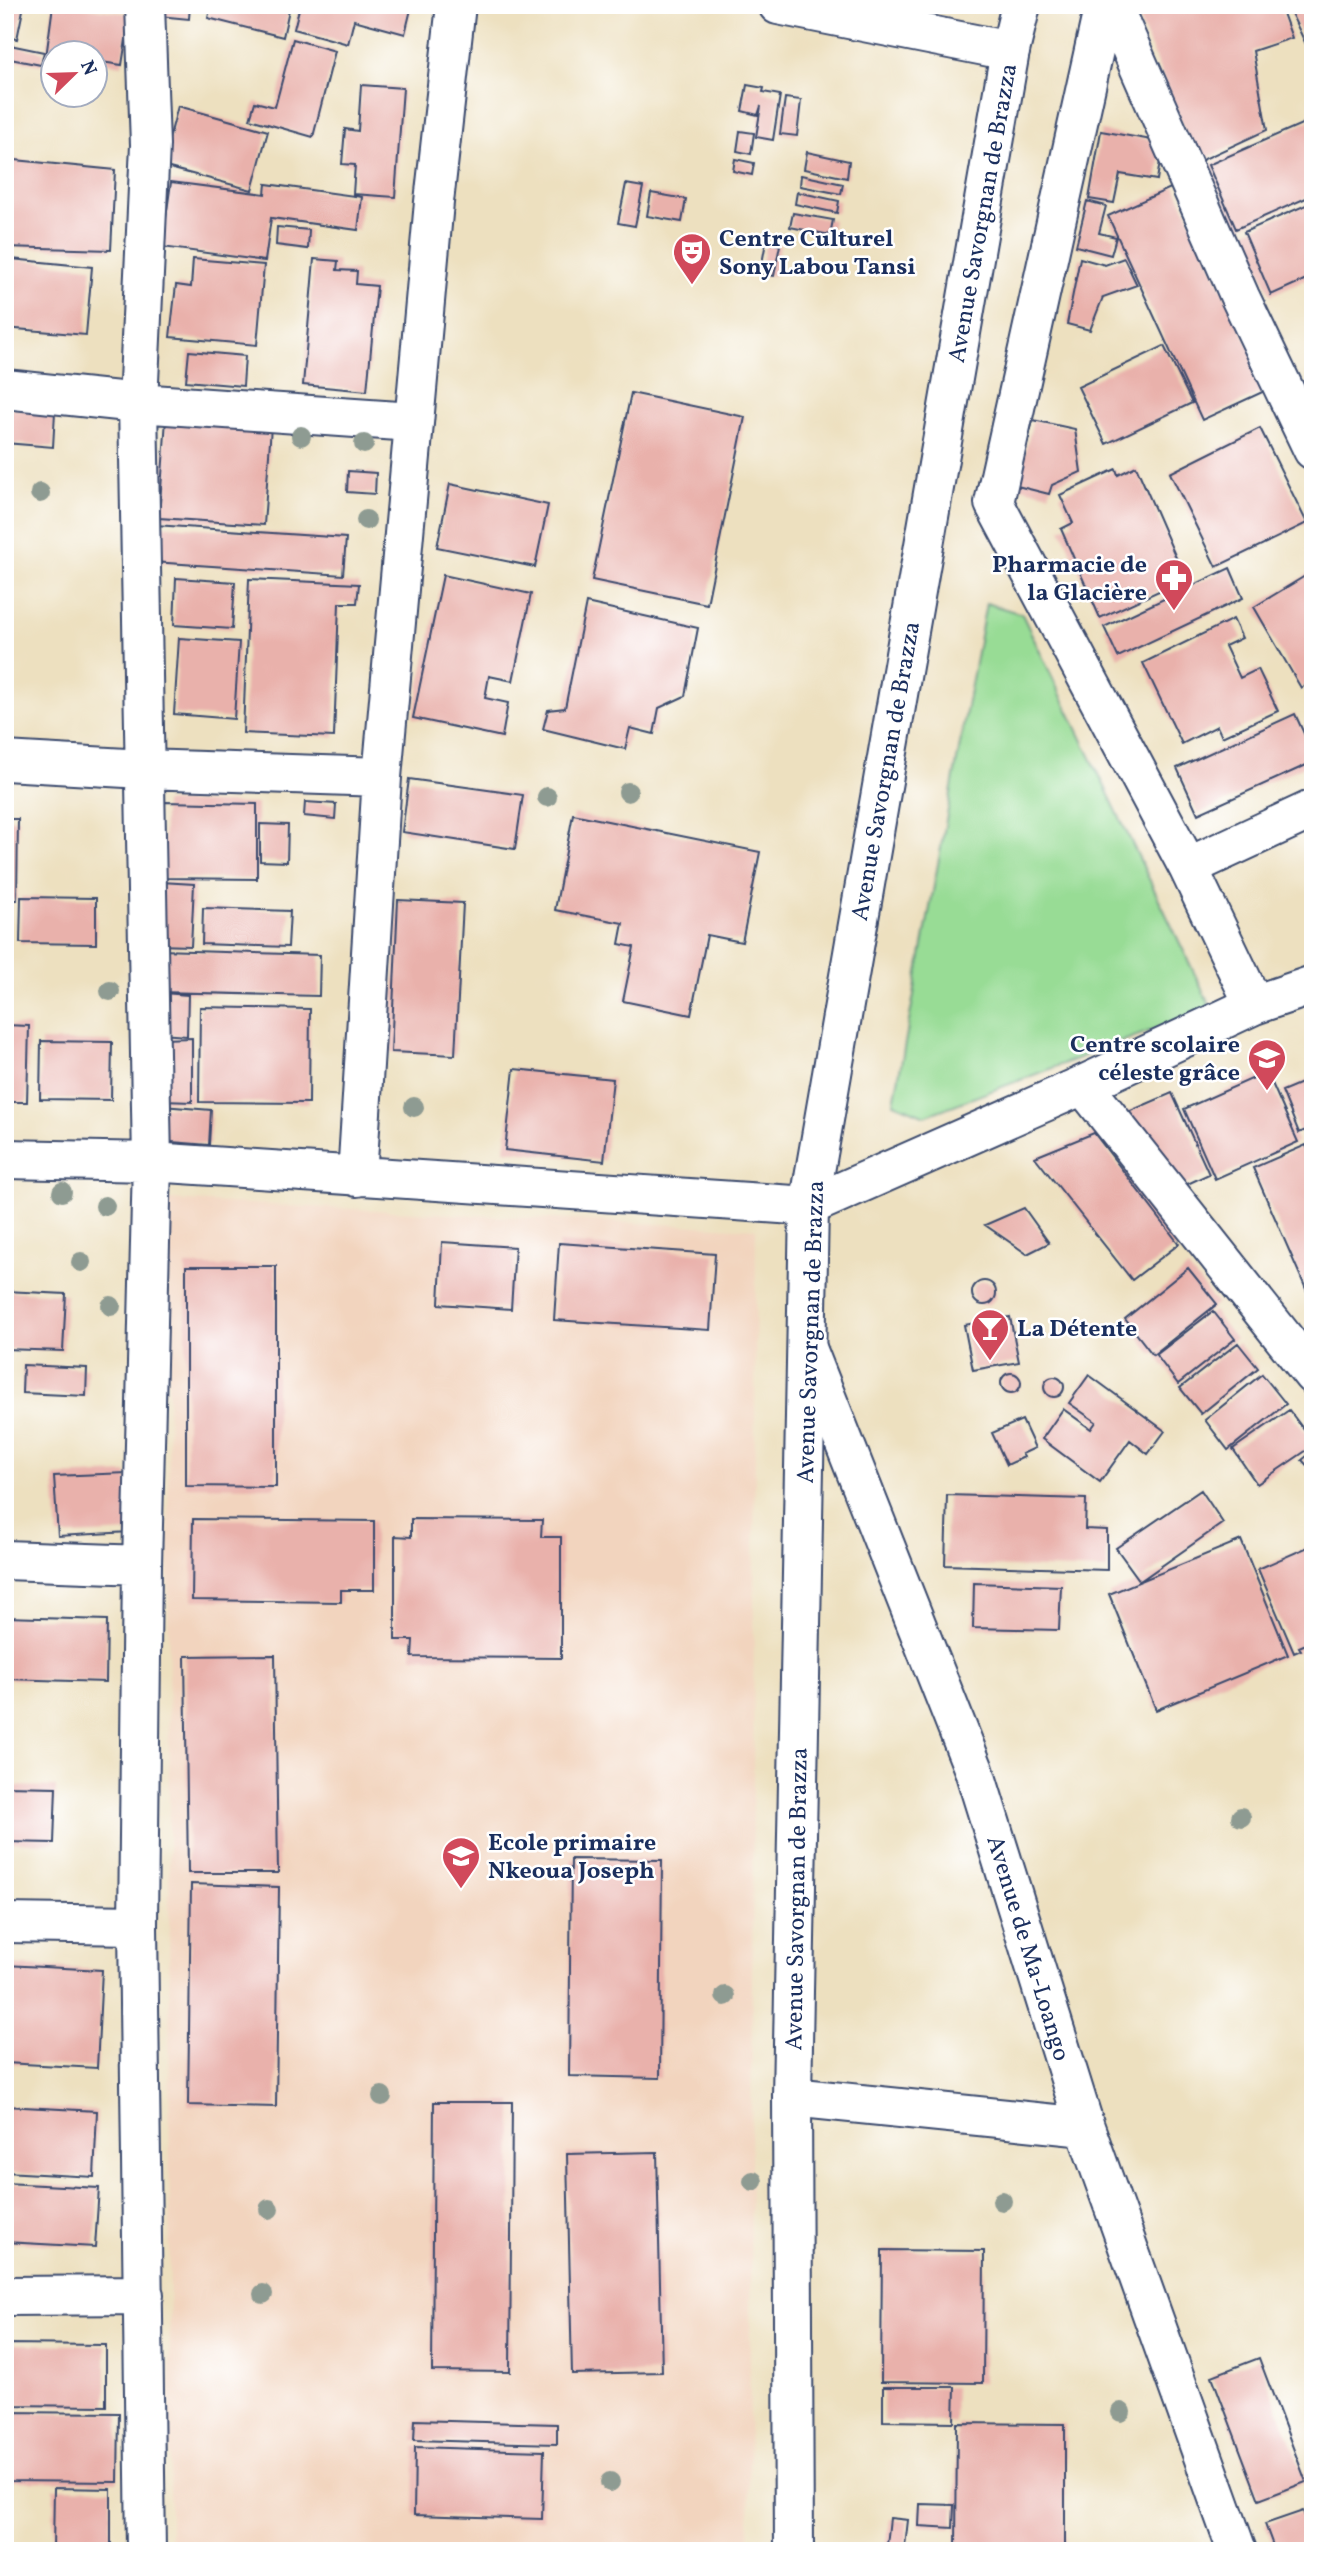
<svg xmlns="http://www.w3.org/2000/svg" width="1318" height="2556" viewBox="0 0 1318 2556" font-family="Vollkorn,serif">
  <rect width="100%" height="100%" fill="#fff"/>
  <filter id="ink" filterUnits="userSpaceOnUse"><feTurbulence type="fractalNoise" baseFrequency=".0143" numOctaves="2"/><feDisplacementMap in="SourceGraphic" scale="14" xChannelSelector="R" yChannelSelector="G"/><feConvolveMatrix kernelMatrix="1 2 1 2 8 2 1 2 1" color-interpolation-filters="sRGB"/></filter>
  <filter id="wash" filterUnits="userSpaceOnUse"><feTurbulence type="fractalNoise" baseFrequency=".00686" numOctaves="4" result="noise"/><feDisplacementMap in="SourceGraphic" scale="28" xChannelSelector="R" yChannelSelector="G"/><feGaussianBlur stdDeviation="1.57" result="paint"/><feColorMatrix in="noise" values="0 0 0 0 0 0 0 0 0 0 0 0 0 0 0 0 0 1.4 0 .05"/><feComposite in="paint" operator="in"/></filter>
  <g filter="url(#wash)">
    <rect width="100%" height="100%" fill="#ede0bf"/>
    <!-- built -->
    <path fill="#f2d4be" d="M168,1200L756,1229L749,2551H170Z"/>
    <!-- green -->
    <path fill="#98dc95" stroke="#5a867a" stroke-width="2" d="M986,603L1022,614L1211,1008L925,1116L894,1103Z"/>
    <g id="blocks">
      <!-- building -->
      <path fill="#e9b1ab" d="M5,5H24L17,39L5,37Z
        M53,5H71L130,14L122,65L94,61V52H52V66L45,65Z
        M160,5H190L189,19L159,16Z
        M211,5H290L283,37L208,18Z
        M300,5H412L405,34L354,20L348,44L294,29Z
        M1133,5H1280L1292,38L1253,51L1267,130L1198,162Z
        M1297,5H1313V59L1289,9Z
        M293,39L335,51L313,137L250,119L255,102L275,107Z
        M5,44L44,52L41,65L5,58Z
        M361,85L403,88L395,197L353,194L355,165L342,164L345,129L358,131Z
        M747,85L764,88L763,92L780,95L773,140L756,137L761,106L758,115L742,111Z
        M785,98L801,100L797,136L780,134Z
        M178,106L268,131L252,190L162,166Z
        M1313,119V195L1236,229L1208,165Z
        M740,131L754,133L751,154L737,151Z
        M1101,131L1163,142L1157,180L1120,174L1114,203L1089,199Z
        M807,152L849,161L847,178L804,169Z
        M5,159L115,170L111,250L5,247Z
        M735,159L754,163L752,175L733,171Z
        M801,175L843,184L841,194L800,186Z
        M171,182L265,194L266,184L362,197L358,230L271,218L265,261L162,247Z
        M626,184L643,187L635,226L618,223Z
        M1175,186L1269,389L1202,420L1108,216Z
        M797,192L839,201L837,213L795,204Z
        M651,193L686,199L682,222L647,216Z
        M1087,201L1106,206L1099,233L1116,237L1111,255L1076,246Z
        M1313,202V228L1311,229L1313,234V276L1271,295L1244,232Z
        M793,213L833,220L830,235L790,227Z
        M277,227L309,230L308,249L276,245Z
        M766,242L780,245L774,276L760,274Z
        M1080,258L1105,265L1124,258L1137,285L1103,297L1090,330L1067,324Z
        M11,259L92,267L86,335L5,328Z
        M193,259L264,265L257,345L170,337L176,285L191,287Z
        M314,259L338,261L337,270L357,271L356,284L377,286L367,391L303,385Z
        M1164,346L1192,403L1106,444L1078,387Z
        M189,351L245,356L243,386L186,381Z
        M631,393L745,417L707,604L592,580Z
        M5,408L55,412L53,447L5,443Z
        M166,419L271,426L264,525L159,518Z
        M1033,420L1075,429L1081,472L1052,485L1049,494L1017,486Z
        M1260,428L1307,523L1216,567L1170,473Z
        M1136,466L1184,576L1169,582L1170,586L1100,618L1061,529L1073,523L1060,495L1116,469L1118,475Z
        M348,471L376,473L375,494L347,492Z
        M450,484L548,505L535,567L437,547Z
        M155,525L346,538L343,575L153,562Z
        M1230,568L1243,598L1118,657L1104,627Z
        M1310,573L1313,577V681L1301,688L1254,607Z
        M443,575L531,594L513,681L489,676L485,698L508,703L502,737L413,718Z
        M176,578L235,582L232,629L174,625Z
        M249,579L359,584L357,603H339L334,737L243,733Z
        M586,603L698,628L685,696L659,708L654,734L630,728L625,749L543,729L548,710L565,708Z
        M1233,619L1242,638L1225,646L1240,678L1258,669L1278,711L1222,737L1217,726L1182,744L1143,663Z
        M179,638L239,642L234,719L174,714Z
        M1295,714L1313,753V762L1198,814L1177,768Z
        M409,779L523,795L515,849L402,832Z
        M164,802L257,804V879L163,878Z
        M305,802L336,804L335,819L304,816Z
        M573,814L760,852L742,942L707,935L691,1015L623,1001L634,947L619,944L623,923L555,910Z
        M5,819H18L17,900H5Z
        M260,824L288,825L287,862L260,861Z
        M161,882L194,884L191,946L158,945Z
        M21,897L96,898V944L20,943Z
        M398,900L463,903L455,1055L391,1052Z
        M203,908L290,911L288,947L202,944Z
        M160,950L320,955L319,996L159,992Z
        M163,993L188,995L187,1036L161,1034Z
        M200,1007L310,1009L309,1103L199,1102Z
        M5,1025L29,1026L27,1102H5Z
        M192,1038V1102L163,1101L162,1039Z
        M41,1041L112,1042L111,1100L40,1099Z
        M514,1069L613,1079L604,1161L505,1150Z
        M1267,1072L1298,1142L1215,1179L1184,1109Z
        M1313,1078V1127L1299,1133L1282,1091Z
        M1172,1093L1209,1174L1177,1189L1119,1116Z
        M162,1106L211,1110L209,1145L159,1141Z
        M1094,1133L1179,1244L1132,1280L1035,1157Z
        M1306,1145L1313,1160V1305L1253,1168Z
        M1024,1208L1049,1243L1027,1254L985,1225Z
        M442,1242L515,1247L511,1309L439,1304Z
        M559,1243L715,1254L710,1330L554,1320Z
        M186,1266H276V1487L186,1486Z
        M1188,1268L1217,1304L1153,1355L1125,1319Z
        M972 1293a12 12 0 1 1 24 0a12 12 0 1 1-24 0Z
        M5,1291L66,1294L63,1351L5,1349Z
        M1213,1311L1235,1339L1178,1384L1156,1355Z
        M1010,1317L1019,1362L973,1370L964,1325Z
        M1238,1343L1258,1368L1201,1414L1180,1388Z
        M23,1365L87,1368L86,1396L22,1393Z
        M1001 1383a10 10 0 1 1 20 0a10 10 0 1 1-20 0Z
        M1262,1374L1286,1404L1228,1450L1205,1420Z
        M1089,1375L1165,1431L1148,1454L1130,1440L1100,1482L1042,1439L1063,1409L1091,1429L1096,1422L1069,1403Z
        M1044 1387a10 10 0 1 1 20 0a10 10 0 1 1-20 0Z
        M1289,1410L1313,1442V1446L1257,1484L1233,1449Z
        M1022,1420L1035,1448L1022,1454L1024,1457L1007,1465L992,1433Z
        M1313,1451V1472L1302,1460Z
        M127,1473L130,1532L58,1536L54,1476Z
        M1201,1490L1223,1523L1140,1581L1116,1548Z
        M947,1495L1086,1499L1085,1529L1107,1530V1570L945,1565Z
        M193,1519L374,1521V1590H341V1602L192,1600Z
        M411,1519L542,1520L541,1537H561V1658L412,1657L413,1640H395V1536L411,1537Z
        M1241,1540L1288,1655L1156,1710L1109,1594Z
        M1308,1547L1311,1553L1313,1552V1641L1299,1647L1301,1650L1294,1653L1258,1569Z
        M974,1583L1061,1586L1059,1630L973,1628Z
        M5,1617L107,1620L106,1682L5,1679Z
        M275,1655L278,1873H188L185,1656Z
        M5,1786L56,1787L54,1843L5,1842Z
        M571,1859L662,1860L660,2078L569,2076Z
        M191,1884L279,1887L276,2107L188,2105Z
        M5,1965L102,1970L97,2068L5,2063Z
        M434,2102H512L510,2372L432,2371Z
        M5,2106L97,2111L94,2177L5,2172Z
        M657,2152L662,2372L572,2374L567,2154Z
        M5,2183L99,2188L95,2247L5,2242Z
        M882,2250L984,2251L983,2383L881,2382Z
        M5,2344L106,2345V2406L5,2405Z
        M1259,2358L1306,2482L1259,2500L1212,2376Z
        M883,2387H955L954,2422L883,2421Z
        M5,2412L119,2413L118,2482L5,2481Z
        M415,2420L557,2424V2444L414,2440Z
        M957,2423L1065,2424V2551H956Z
        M415,2447L544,2451L542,2519L414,2515Z
        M54,2488L111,2489V2551H53Z
        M920,2504L954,2505L953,2528L919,2526Z
        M1303,2511L1313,2538V2551H1275L1265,2524Z
        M890,2518L908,2520L905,2547L887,2545Z"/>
    </g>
  </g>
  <g filter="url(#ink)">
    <use href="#blocks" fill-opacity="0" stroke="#3a4a6d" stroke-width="2"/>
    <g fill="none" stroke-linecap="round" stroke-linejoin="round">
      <defs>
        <path id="minor" d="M145,5L150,145L138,403L152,1162L142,1565L138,1925L146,2551
          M778,5L1010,51
          M1104,5L994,503L1188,867L1254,1005
          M1112,5L1240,297L1313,450
          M5,389L138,403L413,422
          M5,761L143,769L382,777
          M1188,867L1313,809
          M1083,1085L1313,1375
          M5,1159L152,1162L809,1206L1083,1085L1254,1005L1313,985
          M357,1177L382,777L434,202L456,5
          M808,1351L974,1770L1085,2127L1237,2551
          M5,1560L142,1565
          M5,1923L138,1925
          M792,2097L1085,2127
          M5,2296L144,2295"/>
        <path id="major" d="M794,2551L792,2097L809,1206L1010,51L1021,5"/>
      </defs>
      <!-- minor casing -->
      <use href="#minor" stroke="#3a4a6d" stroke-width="42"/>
      <!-- major casing -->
      <use href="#major" stroke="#3a4a6d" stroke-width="42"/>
      <!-- minor -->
      <use href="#minor" stroke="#fff" stroke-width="38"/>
      <!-- major -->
      <use href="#major" stroke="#fff" stroke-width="38"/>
    </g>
    <!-- trees -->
    <g fill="#8e9b92">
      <circle cx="301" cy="436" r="10"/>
      <circle cx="364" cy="444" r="10"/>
      <circle cx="40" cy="493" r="10"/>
      <circle cx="366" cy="520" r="10"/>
      <circle cx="628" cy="792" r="10"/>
      <circle cx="547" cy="797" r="10"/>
      <circle cx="110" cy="991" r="10"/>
      <circle cx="414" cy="1107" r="10"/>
      <circle cx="62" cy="1192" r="10"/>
      <circle cx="105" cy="1206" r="10"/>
      <circle cx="81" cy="1262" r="10"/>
      <circle cx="111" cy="1306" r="10"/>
      <circle cx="1241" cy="1817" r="10"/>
      <circle cx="725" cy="1996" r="10"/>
      <circle cx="382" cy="2096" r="10"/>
      <circle cx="753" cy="2181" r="10"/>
      <circle cx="1002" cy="2201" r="10"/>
      <circle cx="269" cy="2209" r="10"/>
      <circle cx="263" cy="2294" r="10"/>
      <circle cx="1121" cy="2412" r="10"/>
      <circle cx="610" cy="2482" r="10"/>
    </g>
  </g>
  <!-- icons -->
  <defs>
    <symbol id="theatre-pin" viewBox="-11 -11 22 30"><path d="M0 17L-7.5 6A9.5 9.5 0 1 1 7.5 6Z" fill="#d1495b" stroke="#fff"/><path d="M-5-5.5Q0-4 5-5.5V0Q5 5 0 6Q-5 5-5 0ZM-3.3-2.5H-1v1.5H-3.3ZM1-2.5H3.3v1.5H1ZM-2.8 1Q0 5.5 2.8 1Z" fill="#fff"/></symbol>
    <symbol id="pharmacy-pin" viewBox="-11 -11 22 30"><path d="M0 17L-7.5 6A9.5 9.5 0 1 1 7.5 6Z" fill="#d1495b" stroke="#fff"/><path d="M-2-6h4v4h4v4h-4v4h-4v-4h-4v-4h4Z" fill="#fff"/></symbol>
    <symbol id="school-pin" viewBox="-11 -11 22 30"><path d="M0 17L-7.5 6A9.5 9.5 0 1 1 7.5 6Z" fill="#d1495b" stroke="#fff"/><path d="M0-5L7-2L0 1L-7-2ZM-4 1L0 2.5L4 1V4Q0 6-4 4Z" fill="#fff"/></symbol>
    <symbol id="bar-pin" viewBox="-11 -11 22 30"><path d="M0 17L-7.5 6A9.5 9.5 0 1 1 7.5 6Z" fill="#d1495b" stroke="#fff"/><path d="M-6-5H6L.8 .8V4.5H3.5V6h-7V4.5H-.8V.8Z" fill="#fff"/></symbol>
  </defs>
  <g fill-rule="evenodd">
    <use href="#theatre-pin" x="670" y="230" width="44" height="60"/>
    <use href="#pharmacy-pin" x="1152" y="556" width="44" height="60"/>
    <use href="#school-pin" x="1245" y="1036" width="44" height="60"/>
    <use href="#bar-pin" x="968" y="1306" width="44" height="60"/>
    <use href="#school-pin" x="439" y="1834" width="44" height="60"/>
  </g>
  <g text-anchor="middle" stroke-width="5" stroke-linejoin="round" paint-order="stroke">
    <!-- street labels -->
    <g font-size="24" fill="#1b2f5e" stroke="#fff">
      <text transform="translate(982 213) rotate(-80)" y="8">Avenue Savorgnan de Brazza</text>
      <text transform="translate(885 771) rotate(-80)" y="8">Avenue Savorgnan de Brazza</text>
      <text transform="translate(810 1332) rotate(-88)" y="8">Avenue Savorgnan de Brazza</text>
      <text transform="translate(796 1899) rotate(-89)" y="8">Avenue Savorgnan de Brazza</text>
      <text transform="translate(1029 1948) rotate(73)" y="8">Avenue de Ma-Loango</text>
    </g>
    <!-- poi labels -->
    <g font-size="24" font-weight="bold" fill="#1b2f5e" stroke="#fff" text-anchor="start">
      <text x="719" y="246">Centre Culturel<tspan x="719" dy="28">Sony Labou Tansi</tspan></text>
      <text x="1147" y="572" text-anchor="end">Pharmacie de<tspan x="1147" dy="28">la Glacière</tspan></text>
      <text x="1240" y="1052" text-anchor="end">Centre scolaire<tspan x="1240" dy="28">céleste grâce</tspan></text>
      <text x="1017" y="1336">La Détente</text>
      <text x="488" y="1850">Ecole primaire<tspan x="488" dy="28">Nkeoua Joseph</tspan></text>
    </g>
  </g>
  <!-- margin -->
  <rect width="1318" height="2556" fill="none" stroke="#fff" stroke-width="28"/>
  <!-- north arrow -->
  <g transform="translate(74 74) rotate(67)"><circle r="33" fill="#ffffff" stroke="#a4acbf" stroke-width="2"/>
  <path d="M0-5L12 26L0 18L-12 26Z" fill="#d1495b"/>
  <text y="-10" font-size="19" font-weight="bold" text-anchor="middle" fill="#1b2f5e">N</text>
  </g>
</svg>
